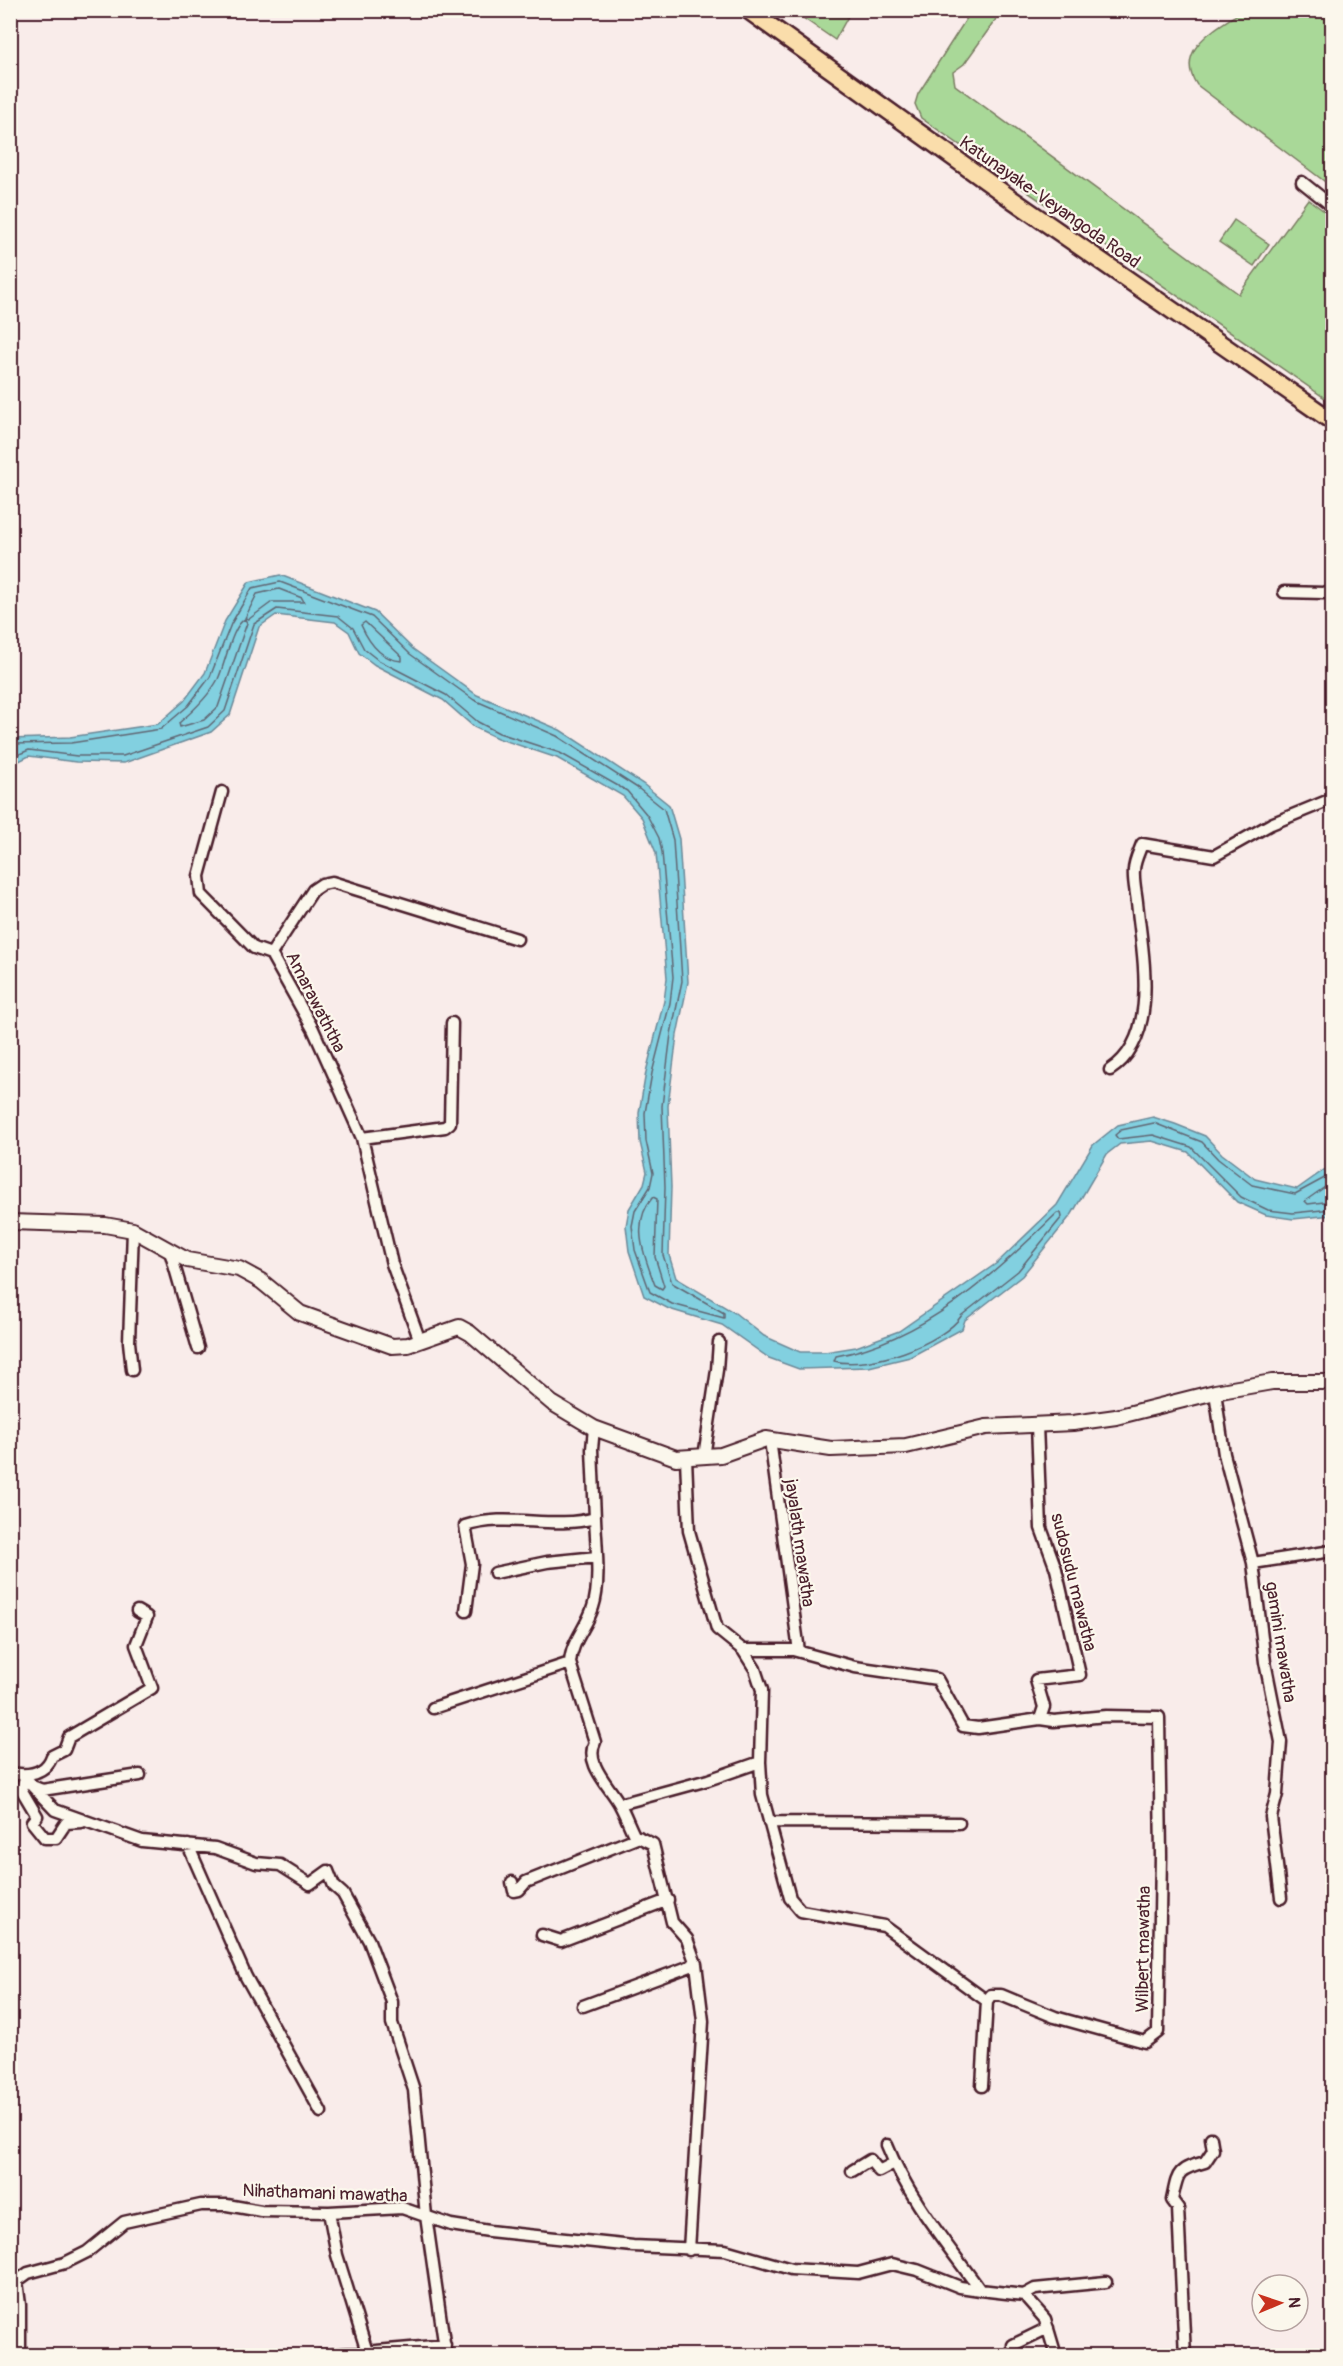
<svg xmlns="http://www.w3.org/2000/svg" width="1343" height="2366" viewBox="0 0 1343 2366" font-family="Pangolin,sans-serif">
  <rect width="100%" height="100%" fill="#f9ecea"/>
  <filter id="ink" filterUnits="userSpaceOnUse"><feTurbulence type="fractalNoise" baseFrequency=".0167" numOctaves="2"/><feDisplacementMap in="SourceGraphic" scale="12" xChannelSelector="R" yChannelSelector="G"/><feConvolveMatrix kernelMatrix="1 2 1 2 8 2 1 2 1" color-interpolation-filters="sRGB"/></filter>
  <g filter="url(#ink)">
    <!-- green -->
    <path fill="#a9d898" stroke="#7a7c62" stroke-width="1.5" d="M972,10L998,11L999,15L964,64L953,72L955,85L1239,294L1308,199L1332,217V403L921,118L915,104L918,94Z
      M793,11H851L835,40Z
      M1242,11H1332V187L1197,85C1173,49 1217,28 1242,11Z
      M1234,220L1269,244L1254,266L1219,242Z"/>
    <!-- water -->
    <path fill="#82d0e0" stroke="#6c8998" stroke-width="1.5" d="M280,575L375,612L413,649L477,695L560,730L643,784L669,805L679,839L688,982L677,1035L668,1106L671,1187L669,1255L676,1278L735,1313L764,1336L800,1352H825L856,1347L899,1331L997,1263L1057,1205L1093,1145L1118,1125L1153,1117L1175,1124L1205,1136L1222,1154L1255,1179L1297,1189L1324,1170L1332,1168V1215L1293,1219L1266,1215L1237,1202L1188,1152L1152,1141L1120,1144L1107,1154L1072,1214L1022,1276L965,1320L962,1329L910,1357L869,1367L799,1369L769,1358L722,1325L669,1309L644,1296L629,1251L626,1226L629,1209L644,1184L647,1172L640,1142L639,1113L646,1072L664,1001L667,978L656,853L642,818L623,796L557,758L497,738L474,727L443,700L375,665L359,653L349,632L335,622L276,615L259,627L230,715L211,732L124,763L76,762L29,756L11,765V739L70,737L158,724L184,701L205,673L225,621L249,582Z"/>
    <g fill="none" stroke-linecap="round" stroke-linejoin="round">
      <!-- shore -->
      <path stroke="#606673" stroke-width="1.5" d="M279,589L302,598L304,602H272L249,619L245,618L257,594Z
        M245,619L247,623L218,707L204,720L180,727L179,723C193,711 209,696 218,679C225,665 232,625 245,619Z
        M365,622L402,657V661C381,660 369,643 361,625Z
        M10,744L71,743L161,729L188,706L210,677L231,624L252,588L280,582L372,617L410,654L474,700L557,736L639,789L664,809L673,840L682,981L671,1034L662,1106L665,1187L663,1255L672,1283L724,1313V1318L672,1304L650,1292L635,1250L632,1226L635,1211L650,1187L653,1173L646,1141L645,1113L652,1073L670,1003L673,977L662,852L659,838L647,815L627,791L560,753L499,733L478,722L446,695L378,660L364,649L353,628L338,616L277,609L254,624L225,711L208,727L123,756H77L29,750L10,758
        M1332,1174L1295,1194L1252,1185L1218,1159L1202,1142L1154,1123L1121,1130L1115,1135L1118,1139L1153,1135L1191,1147L1241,1197L1268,1210L1293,1213L1332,1209
        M1332,1182L1305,1201L1308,1204L1332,1201
        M653,1197L657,1199L655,1257L664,1286L662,1289L655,1285C644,1256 630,1223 653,1197Z
        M1057,1213H1061L1062,1217L1018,1271L962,1315C943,1344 869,1370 834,1361L836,1356C924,1340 995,1274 1057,1213Z"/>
      <defs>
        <path id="minor" d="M1302,182L1332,206
          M1284,592L1324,593L1332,590
          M222,792L199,876L201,894L254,948L271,954
          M1110,1070C1161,1037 1142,953 1137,902C1136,892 1133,880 1134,870C1134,862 1139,852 1142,844L1214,856L1271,824L1332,799
          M362,1138L445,1127L450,1123L452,1023
          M170,1251L198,1348
          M420,1341L392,1264L362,1138L313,1029L271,954L313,890L322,884L332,882L517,939
          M132,1370L129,1342L133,1230
          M1215,1392L1224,1454L1253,1563L1265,1662L1281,1742L1277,1794L1271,1817L1281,1898
          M770,1440L799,1651
          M704,1457L717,1370L719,1342
          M686,1458L689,1531L717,1629L743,1650L755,1669L762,1690L760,1762L762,1795L790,1898L801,1911L884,1926L987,2001
          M595,1518C596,1544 601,1584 593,1607C587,1627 571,1642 570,1663L595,1742C584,1764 610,1786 620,1805C625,1814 629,1825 634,1835L653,1844L672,1922L687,1939L696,1964L703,2021L689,2250
          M1253,1563L1332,1551
          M495,1573L547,1562L597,1557
          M466,1611L472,1564L465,1526C508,1512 551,1530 595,1518L592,1449L594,1428
          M743,1650H793L855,1667L937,1679L963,1726L978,1728L1040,1719L1044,1707L1036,1680L1080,1675L1056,1569L1041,1528L1037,1425
          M433,1708L570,1663
          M10,1773C27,1776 46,1774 52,1756L64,1750L69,1737L152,1688L136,1645L147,1617L137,1611
          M32,1786L55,1810L142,1841L215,1848L256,1863L280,1865L310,1884L328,1871L334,1886L343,1894L369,1941L392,2002V2023L414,2090L426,2216L446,2356
          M620,1804L708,1780L760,1762
          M82,1822L66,1823L56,1838H45L32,1822L37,1816L21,1789L26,1776L32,1786L42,1790L140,1775
          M769,1822L959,1823
          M188,1845L246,1977L321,2112
          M512,1882L514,1891L519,1890L526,1882L639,1837
          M542,1935L561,1941L668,1900
          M583,2006L696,1964
          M982,2086L987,2001L991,1995H1001L1055,2017L1145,2042L1158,2032L1161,1856L1159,1717L1106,1716L1054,1721L1040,1719
          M887,2145C908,2198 947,2244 980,2290L1024,2295
          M852,2171L870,2160L879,2171L894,2163
          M329,2212L337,2255L367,2352
          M1013,2345L1048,2328
          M20,2356V2305L17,2281L28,2273L65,2263L87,2252L124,2222L201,2205H227L261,2211L329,2212L402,2208L451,2225L489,2231L633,2246L725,2250L791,2269L858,2273L892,2264L917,2270L960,2287L980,2290
          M319,2356L445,2345
          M1056,2356L1045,2319L1024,2295L1035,2289L1106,2282
          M1185,2356L1178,2208L1172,2200C1178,2172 1176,2170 1205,2162L1213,2150L1211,2138"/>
        <path id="tertiary" d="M10,1222L105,1225L133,1230L187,1260L239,1269L261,1281L300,1313L392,1346L408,1345L459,1327L470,1333L552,1403L594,1428L676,1458L721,1455L766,1439L831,1449L906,1446L986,1427L1073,1423L1116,1417L1215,1392L1272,1382H1332"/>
        <path id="primary" d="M748,10L1010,198L1332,421"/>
      </defs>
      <!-- minor casing -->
      <use href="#minor" stroke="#4a1f2b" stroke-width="15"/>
      <!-- tertiary casing -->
      <use href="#tertiary" stroke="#4a1f2b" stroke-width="18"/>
      <!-- primary casing -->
      <use href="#primary" stroke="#4a1f2b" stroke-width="21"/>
      <!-- minor -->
      <use href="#minor" stroke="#fbf7ec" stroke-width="10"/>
      <!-- tertiary -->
      <use href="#tertiary" stroke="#fbf7ec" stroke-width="14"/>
      <!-- primary -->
      <use href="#primary" stroke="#faddab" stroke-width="16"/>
    </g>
  </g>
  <g text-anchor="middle" stroke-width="4.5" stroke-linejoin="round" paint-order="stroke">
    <!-- street labels -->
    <g font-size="18" fill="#4a1f2b" stroke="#fbf7ec">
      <text transform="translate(1050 202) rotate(35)" y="6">Katunayake-Veyangoda Road</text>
      <text transform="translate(316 1002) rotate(63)" y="6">Amarawaththa</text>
      <text transform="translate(800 1543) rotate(82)" y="6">jayalath mawatha</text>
      <text transform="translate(1074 1582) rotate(76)" y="6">sudosudu mawatha</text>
      <text transform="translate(1281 1642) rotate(81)" y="6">gamini mawatha</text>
      <text transform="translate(1143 1949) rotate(-89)" y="6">Wilbert mawatha</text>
      <text transform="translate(325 2193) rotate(2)" y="6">Nihathamani mawatha</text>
    </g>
  </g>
  <!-- margin -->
  <rect width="1343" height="2366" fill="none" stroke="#fbf7ec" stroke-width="36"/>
  <rect x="18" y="18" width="1307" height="2330" fill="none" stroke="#4a1f2b" stroke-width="2" filter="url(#ink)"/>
  <!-- north arrow -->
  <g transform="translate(1280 2303) rotate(88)"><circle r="28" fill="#fbf7ec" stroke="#b4a19f" stroke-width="1.5"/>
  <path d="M0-4.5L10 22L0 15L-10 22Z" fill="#c8321e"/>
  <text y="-9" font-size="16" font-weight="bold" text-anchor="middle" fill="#4a1f2b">N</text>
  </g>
</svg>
